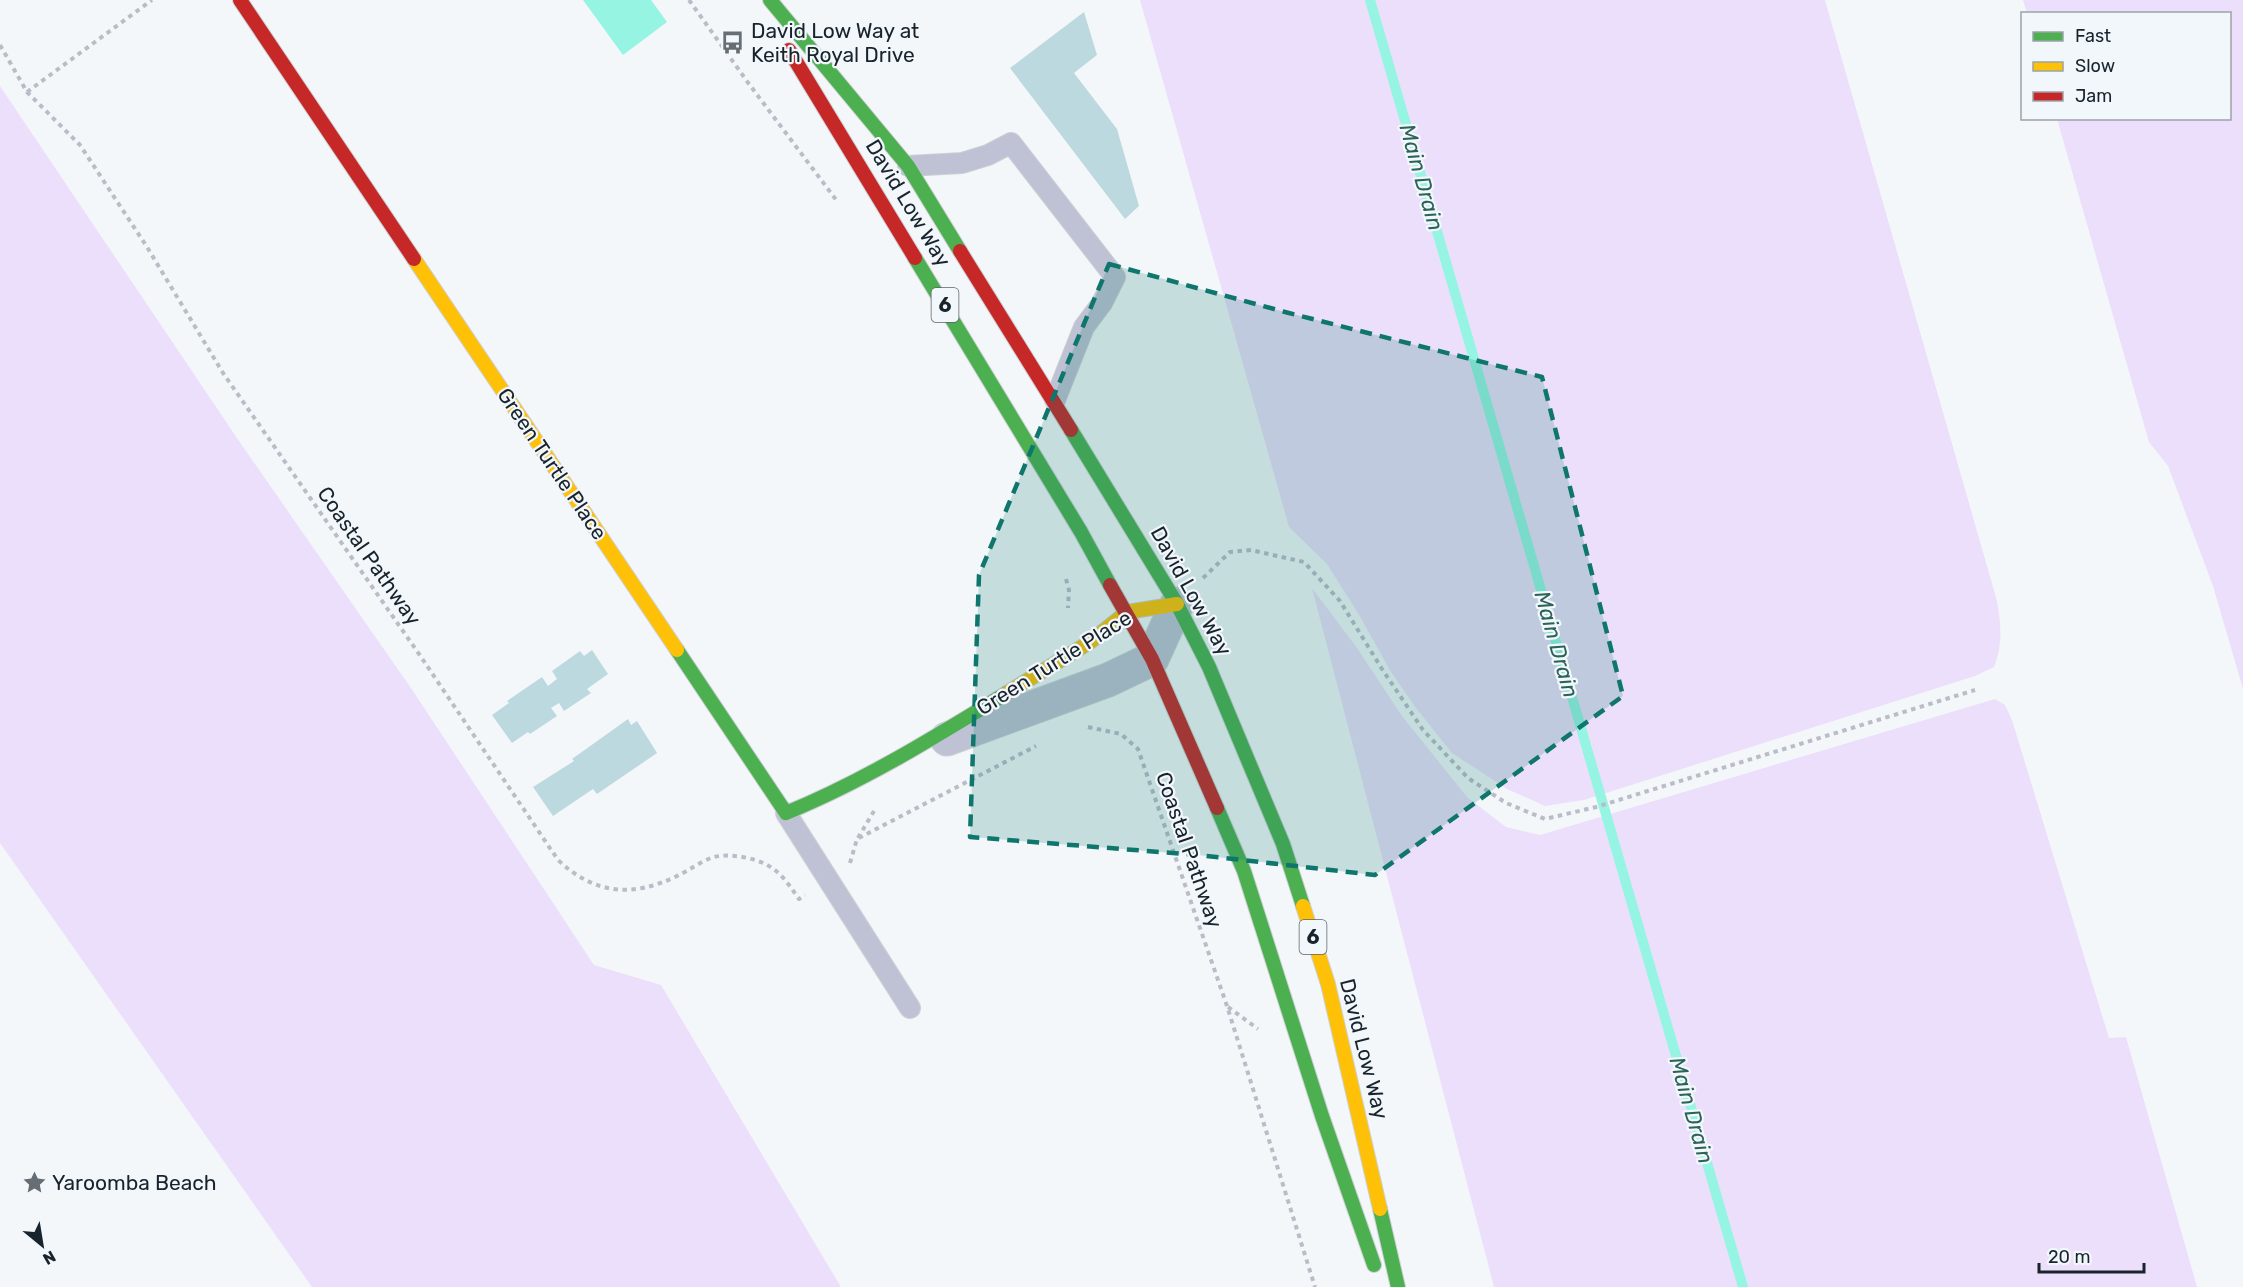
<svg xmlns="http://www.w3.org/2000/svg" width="2243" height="1287" viewBox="0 0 2243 1287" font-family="Rubik,sans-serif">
  <rect width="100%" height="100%" fill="#f4f7fa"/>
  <!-- green -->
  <path fill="#ecdffb" d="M1140,0H1825L1997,601C2001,625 2003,644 1994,667L1975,676L1584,800L1545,806L1507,789L1452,753L1416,708L1391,672L1358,613L1327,564L1289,527Z
    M2023,0H2243V689L2213,586L2168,466L2149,442L2057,119L2230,118V14L2027,13Z
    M0,86L239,441L413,691L594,965L661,985L841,1287H312L0,843Z
    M1312,588L1357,648L1402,716L1467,797L1506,827L1540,835L1995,699L2005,705L2012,720L2109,1038L2126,1037L2197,1287H1494Z"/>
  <!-- water -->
  <path fill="#96f4e2" d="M583,0H651L667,22L623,55Z"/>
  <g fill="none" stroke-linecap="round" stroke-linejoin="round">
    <!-- stream -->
    <path stroke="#96f4e2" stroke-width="10" d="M1370,0L1743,1287"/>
  </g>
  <!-- building -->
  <path fill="#bcd9df" d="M1084,12L1097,55L1074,73L1117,129L1139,206L1125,219L1010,68Z
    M592,650L608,674L587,689L591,693L564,711L559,703L551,708L557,716L530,734L528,732L512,743L492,715L509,703L507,701L542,677L548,686L557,679L552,671L580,651L584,656Z
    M628,719L631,725L637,721L657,753L597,794L593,789L553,816L533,787L574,761L572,759Z"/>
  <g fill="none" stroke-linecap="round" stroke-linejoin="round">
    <defs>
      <path id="lane" d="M908,166L962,163L988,155L1011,143L1115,277L1102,303L1084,327L1055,400
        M786,813L910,1008"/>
      <path id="street" d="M947,739L1108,680L1152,659L1177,604"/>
      <path id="fast" d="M770,0L908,166L960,251
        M915,258L1081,532L1110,585
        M1071,430L1177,604L1209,667L1283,844L1303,906
        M677,650L786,813C864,781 935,737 1007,693
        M1217,808L1244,871L1322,1116L1374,1265
        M1380,1209L1398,1287"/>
      <path id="slow" d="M414,259L677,650
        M1007,693L1090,642L1127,612L1177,604
        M1303,906L1328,984L1380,1209"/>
      <path id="jam" d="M240,0L414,259
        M789,50L915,258
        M960,251L1071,430
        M1110,585L1152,659L1217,808"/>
    </defs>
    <!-- lane casing -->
    <use href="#lane" stroke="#cdd1d4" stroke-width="22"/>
    <!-- street casing -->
    <use href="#street" stroke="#cdd1d4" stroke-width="35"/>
    <!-- fast casing -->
    <use href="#fast" stroke="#cdd1d4" stroke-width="16"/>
    <!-- slow casing -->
    <use href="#slow" stroke="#cdd1d4" stroke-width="16"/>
    <!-- jam casing -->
    <use href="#jam" stroke="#cdd1d4" stroke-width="16"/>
    <!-- path -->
    <path stroke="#babcc8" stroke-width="4" stroke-dasharray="4.5 4.5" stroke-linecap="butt" d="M689,0L749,84L837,201
      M0,45L27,92L80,145L147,247L223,373L419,654L558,860C594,894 632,898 677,876C688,871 701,861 714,857C731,853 758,858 772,868C784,876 791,888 799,899L805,895
      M27,92L152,0
      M1203,578L1230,552L1251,550L1304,562L1340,601L1382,669L1423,730L1468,778L1506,803L1545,819L1596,807L1975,690
      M1066,579L1069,590L1068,608
      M1088,727L1121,734L1138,749L1227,1006L1315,1287
      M858,838L874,811
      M850,863L857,839L1036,746
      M1228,1007L1258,1029"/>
    <!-- lane -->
    <use href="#lane" stroke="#bec2d4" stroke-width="20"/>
    <!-- street -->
    <use href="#street" stroke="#bec2d4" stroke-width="33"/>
    <!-- fast -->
    <use href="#fast" stroke="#4caf50" stroke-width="14"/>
    <!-- slow -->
    <use href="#slow" stroke="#ffc107" stroke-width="14"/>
    <!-- jam -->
    <use href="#jam" stroke="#c62828" stroke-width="14"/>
  </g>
  <!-- marked area -->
  <path fill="#0f766e" fill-opacity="0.2" stroke="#0f766e" stroke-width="4.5" stroke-dasharray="12 8" stroke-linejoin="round" d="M1109,264L1285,312L1542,377L1623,696L1375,875L1198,855L970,837L979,575Z"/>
  <!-- icons -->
  <defs>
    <symbol id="bus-bare" viewBox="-9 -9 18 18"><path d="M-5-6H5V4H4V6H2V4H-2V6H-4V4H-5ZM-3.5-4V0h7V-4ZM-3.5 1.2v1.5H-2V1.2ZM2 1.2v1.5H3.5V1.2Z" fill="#666d73" stroke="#f2f7fc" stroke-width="2.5" paint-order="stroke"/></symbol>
    <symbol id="sight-bare" viewBox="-9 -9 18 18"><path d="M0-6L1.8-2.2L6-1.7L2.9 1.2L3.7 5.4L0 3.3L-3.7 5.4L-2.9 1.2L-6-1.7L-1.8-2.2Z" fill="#666d73" stroke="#f2f7fc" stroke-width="2.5" paint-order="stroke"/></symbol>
  </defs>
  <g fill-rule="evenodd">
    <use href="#bus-bare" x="716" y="26" width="33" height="33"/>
    <use href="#sight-bare" x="18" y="1166" width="33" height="33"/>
  </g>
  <g text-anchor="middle" stroke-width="4.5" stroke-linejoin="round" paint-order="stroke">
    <!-- shield labels -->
    <g fill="#f2f7fc" stroke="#5a636a" stroke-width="1.5">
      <rect x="931.5" y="288" width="27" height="34" rx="4.5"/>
      <rect x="1299.5" y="920" width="27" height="34" rx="4.5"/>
    </g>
    <g font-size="20" font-weight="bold" fill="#19232b">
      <text x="945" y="312">6</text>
      <text x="1313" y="944">6</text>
    </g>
    <!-- poi labels -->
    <g font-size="21" fill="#19232b" stroke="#f2f7fc" text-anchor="start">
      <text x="751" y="38">David Low Way at<tspan x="751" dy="24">Keith Royal Drive</tspan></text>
      <text x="52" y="1190">Yaroomba Beach</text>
    </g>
    <!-- street labels -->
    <g font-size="21" fill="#19232b" stroke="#f2f7fc">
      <text transform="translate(908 203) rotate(59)" y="7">David Low Way</text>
      <text transform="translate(552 464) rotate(56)" y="7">Green Turtle Place</text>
      <text transform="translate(369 556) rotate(55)" y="7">Coastal Pathway</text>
      <text transform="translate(1191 591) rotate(61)" y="7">David Low Way</text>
      <text transform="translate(1054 663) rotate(-32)" y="7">Green Turtle Place</text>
      <text transform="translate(1189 850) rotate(71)" y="7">Coastal Pathway</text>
      <text transform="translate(1364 1049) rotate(76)" y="7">David Low Way</text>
    </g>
    <!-- water labels -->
    <g font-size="22" font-style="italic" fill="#2b6357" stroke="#f2f7fc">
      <text transform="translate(1422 177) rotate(74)" y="8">Main Drain</text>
      <text transform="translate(1557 644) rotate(74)" y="8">Main Drain</text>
      <text transform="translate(1692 1110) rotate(74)" y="8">Main Drain</text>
    </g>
  </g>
  <!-- legend -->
  <rect x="2021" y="12" width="210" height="108" fill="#f2f7fc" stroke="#9ba2a8" stroke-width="1.5"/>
  <rect x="2033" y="32" width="30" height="9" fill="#4caf50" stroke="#9ba2a8" stroke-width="1.5"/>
  <text x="2075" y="42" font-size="18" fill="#19232b">Fast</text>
  <rect x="2033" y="62" width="30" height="9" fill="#ffc107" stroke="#9ba2a8" stroke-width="1.5"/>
  <text x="2075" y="72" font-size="18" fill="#19232b">Slow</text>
  <rect x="2033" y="92" width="30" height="9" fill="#c62828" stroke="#9ba2a8" stroke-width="1.5"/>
  <text x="2075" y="102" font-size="18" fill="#19232b">Jam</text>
  <!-- north arrow -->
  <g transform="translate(42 1245) rotate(150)" stroke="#f2f7fc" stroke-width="4.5" paint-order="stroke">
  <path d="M0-4.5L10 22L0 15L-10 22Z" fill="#19232b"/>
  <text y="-9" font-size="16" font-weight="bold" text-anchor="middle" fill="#19232b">N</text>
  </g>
  <!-- scale -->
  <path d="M2039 1263v9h105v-9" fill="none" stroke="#19232b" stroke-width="3"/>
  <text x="2048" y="1263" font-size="18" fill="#19232b" stroke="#f2f7fc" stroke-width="4.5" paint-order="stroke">20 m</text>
</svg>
